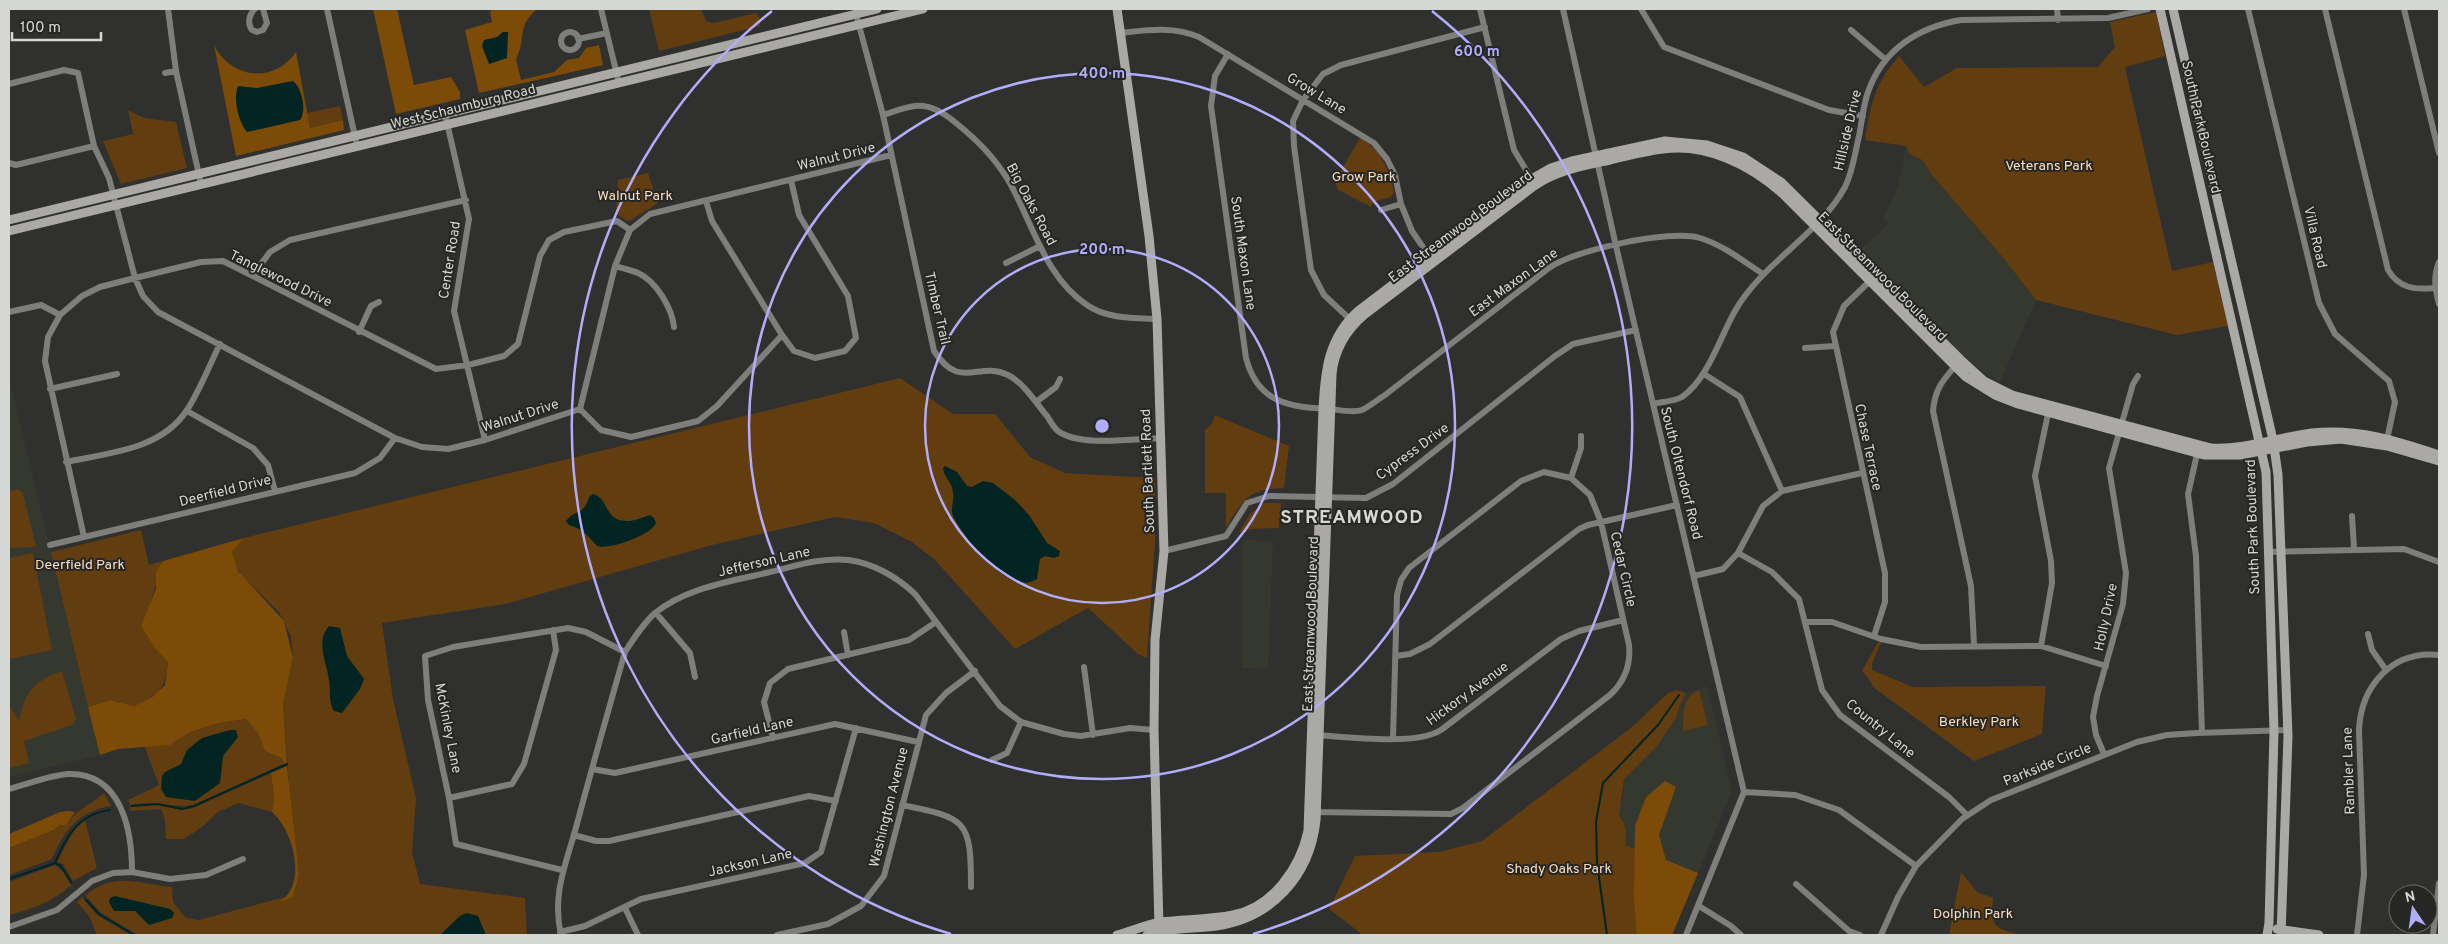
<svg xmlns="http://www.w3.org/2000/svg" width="2448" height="944" viewBox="0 0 2448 944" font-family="Overpass,sans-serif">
  <rect width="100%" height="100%" fill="#30312e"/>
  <!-- built -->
  <path fill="#34382f" d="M1906,146L1910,154L1921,159L1932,175L2000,254L2036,300L2000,382L1980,370L1965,358L1859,251L1888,224L1883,218L1898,187Z
    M9,378L100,755L9,777Z
    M1242,539L1273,542L1268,669L1242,668Z
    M1707,686L1732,791L1698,873L1625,845L1627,834L1624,821L1617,815L1623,799L1624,779L1676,718L1680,705L1686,693Z"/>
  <!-- green -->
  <path fill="#613d0f" d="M649,9H701L706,21L714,23L756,13L759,17L760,26L659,51Z
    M2156,12L2165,56L2125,67L2172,271L2213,262L2228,326L2177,335L2036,300L2000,254L1932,175L1921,159L1910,154L1906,146L1865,140C1871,104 1874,84 1899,56L1924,87L1957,68L2098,67L2115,47L2110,22Z
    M340,106L343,120L310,128L307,113Z
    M128,110L144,118L176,122L187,168L121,184L103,141L133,134Z
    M1360,138C1381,149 1389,170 1394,192L1391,197L1373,202L1371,207L1338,190L1335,181Z
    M648,173L658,203L631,220L628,221L616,214L618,180Z
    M900,378L953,414H995L1030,457L1065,473L1155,478V541L1147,658L1138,654L1088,608L1015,649L935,560L912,542L874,523L835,517L712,545L505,604L382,623L393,699L416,798L412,852L420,884L525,898L527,935H138L100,912L85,895C117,871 136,884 172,887L173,902L186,918L199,920L285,897L281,901L293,897L299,875L292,825L283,704L293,658L291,636L279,612L243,577L234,564L232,552L234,545L244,538Z
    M1215,415L1289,446L1284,488C1249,489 1243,499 1226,528V493H1205V430L1212,424Z
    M18,489L23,493L36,547L9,548V491Z
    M1264,503H1281L1279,528L1250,529L1242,533L1240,531L1250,514Z
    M141,530L149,565L163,561L149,608L142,626L155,648L168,662C164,691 160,693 134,706L110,700L88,707L51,552Z
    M33,553L52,650L9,659V558Z
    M1879,640H1882L1872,664V670L1913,687L2046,686L2042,734L1974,761L1873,687L1871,682L1862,671Z
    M62,671L76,719L72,725L24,741L29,763L9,768V705L19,721C25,692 33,681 62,671Z
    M1677,690L1686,693L1680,705L1676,718L1657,746L1624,779L1619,816C1627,824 1627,834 1625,845L1698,873L1672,935H1363L1329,909L1355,856L1439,852L1482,841L1632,727L1668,693Z
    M1699,690L1708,725L1683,731C1683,716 1682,696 1699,690Z
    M246,719L258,732L265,751L281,758L284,764L193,805C172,808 151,800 130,805L128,800L159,785L144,745H170L190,732L219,723Z
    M271,773L274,798L272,812L239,803L218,812L202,827L184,839H166L165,820L161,809L131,811L130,807L157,805L182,810L193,808Z
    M104,793L111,806C79,811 64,830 52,859L9,875V848L54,830L60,825H66C77,809 89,806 104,793Z
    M85,820L97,868L73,881L63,864L57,862L74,830Z
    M55,865L64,873L71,885C53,902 32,909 9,915V882Z
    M1961,872L1977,892L1993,898C1990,927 1994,928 2021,935H1949Z
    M82,897L97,915L131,935H97L89,916L77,902Z"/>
  <!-- forest -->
  <path fill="#7b4b07" d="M373,9H397L414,85L451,77L460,92V99L396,114Z
    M497,9H537C516,27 527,37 516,59L521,80L554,72L567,60L579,58L586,48L599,45L603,65L479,93L465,30L492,22L490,11Z
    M214,45C231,79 274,84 296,52L310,128L343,120L344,130L236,156Z
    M244,538L232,552L238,571L284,621L293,658L283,704L287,764H284L281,758L265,751L258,733L246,719L219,723L190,732L170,745L118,749L100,755L88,707L110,700L134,706L152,697L165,685L168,662L155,648L141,626L156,589V572L163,561Z
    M287,766L299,875L293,897L280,902C283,899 288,895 290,891C303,869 290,827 272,812L274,798L271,773Z
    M1665,781L1676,787L1659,835L1666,860L1698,873L1672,935H1637L1634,899L1635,826L1646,797Z
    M69,811L75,812L66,825H60L54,830L9,848V834L60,812Z"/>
  <!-- water -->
  <path fill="#022423" d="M503,32H508L507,58L489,64L482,46L484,40L497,37Z
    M293,81C302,88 307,111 300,120L247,132C238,121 233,99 238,86L257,88Z
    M945,466L957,472L967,486L972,487L983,481L993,483L1015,500L1029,515L1047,543L1060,551L1059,556L1054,558L1045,556L1040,559L1037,579C1008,597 966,540 954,518C949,509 955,501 953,492C952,482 944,477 943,468Z
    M593,494C610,498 603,523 630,521C637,520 643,517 650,515L654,518L656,523C651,535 610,550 597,546C586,534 585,530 569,525L566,521C575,509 584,516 589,497Z
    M329,626L340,628L347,656L364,679L360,689L342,713L334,711C328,702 331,691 329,680C327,663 315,642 329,626Z
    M230,730H236L238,737L223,756L220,783L195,801L166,797L161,789L162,776L165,772L181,764L187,750L202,738Z
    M115,896L170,909L174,913L172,918L149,925L135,911H114L109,902L110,898Z
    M467,913L478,916L486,935H440L460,916Z"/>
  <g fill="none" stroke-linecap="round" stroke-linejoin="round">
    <!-- stream -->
    <path stroke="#022423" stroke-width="2" d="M132,806L158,804L182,809L194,806L287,764
      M55,863L61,866L71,882
      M9,879L55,863C66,836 79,814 110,810
      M86,900L99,914L134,935
      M1607,935L1597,863L1596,822L1603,783L1658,725L1679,695"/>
    <!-- street -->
    <path stroke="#7e7e7c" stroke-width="6" d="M168,9L176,71L201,184
      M255,9C249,14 247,23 252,30L257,32L263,30L267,23L263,9
      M327,9L357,146
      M601,9L619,83
      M1480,9L1514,150L1534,183
      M1563,9L1616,246L1744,792L1686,935
      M1641,9L1664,47L1829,110L1863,116
      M2057,9L2058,20
      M2248,9L2319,303L2335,334L2389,381L2395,402L2386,444
      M2325,9L2388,270C2399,288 2414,290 2434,288
      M2404,9L2439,153
      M856,14L883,115L934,351C961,392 978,360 1008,375C1024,383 1036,403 1047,416C1050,421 1054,428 1058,431C1079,447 1134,439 1160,438
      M1851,30L1886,60
      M561 41a9 9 0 1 1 18 0a9 9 0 1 1-18 0Z
      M1120,33C1148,30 1172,26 1199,37L1374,143L1387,159L1395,175L1401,204L1412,231L1431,259
      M578,39L607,33
      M1228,54L1215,76L1211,106L1246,358C1258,404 1290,407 1331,409C1339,410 1354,413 1362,410C1370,406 1377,400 1385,395L1549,268C1574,250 1670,229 1700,238C1723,245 1743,261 1763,274
      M165,73L176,71
      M9,84L64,70L78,73L94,146L109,178L135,278L143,296L158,312L395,438L422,447L448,449L485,440L580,409L615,266L630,230L650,214L891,155
      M445,114L469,219L454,311L485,440
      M883,115C893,112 905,107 915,106C931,104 945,114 956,123C977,140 992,155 1007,178C1032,220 1044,277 1087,305C1107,319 1134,318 1157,319
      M9,163L16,165L94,146
      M706,201L712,221L782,335L794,351L815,358L845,351L856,338L848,296L799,215L791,180
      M1381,210L1401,204
      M2439,262C2433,277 2435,289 2439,304
      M1006,263L1040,246
      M615,266C622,268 631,270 638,273C656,281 672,308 674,327
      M253,275L270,252L290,240L466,200
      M1872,279L1844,306L1833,332L1885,573V602L1874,636
      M9,312L41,305L60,315
      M1353,322L1324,295L1311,270L1294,146L1293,121L1303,100L1323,74L1341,65L1485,27
      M359,332L371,306L379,302
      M1805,348L1835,346
      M1958,363C1943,380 1935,388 1933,411L1971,586L1974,645
      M1704,374L1740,397L1782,491
      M50,389L117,374
      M1036,402L1056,387L1060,379
      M1653,404C1661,402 1675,401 1682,397C1708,379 1720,337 1735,311C1763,262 1820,234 1845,187C1853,171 1855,153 1859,136C1862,122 1863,106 1868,92C1883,49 1919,27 1961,20L2108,18L2148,9
      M580,409L601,430L631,437L698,421L717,406L782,335
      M187,411L253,448L268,465L275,491
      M2198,450L2188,494L2196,556L2202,733
      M66,462C108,453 161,450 187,410C200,390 209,366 220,344
      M1571,478L1581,448V436
      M2352,516L2354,548
      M84,537L45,361L48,337L60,315L82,296L100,287L135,278L201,262L223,261L436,369L468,365L504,356L518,344L540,256L549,240L564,232L617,221L630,230
      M50,545L355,473L380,458L395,438
      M1164,551L1226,536L1247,503L1269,496L1366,498L1393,484L1555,356L1573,344L1636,330
      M2268,552L2404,549L2439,562
      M1738,553L1772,572L1799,599L1822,690L1840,715L1949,797L1967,815
      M1694,576L1723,569L1738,553L1763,506L1782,491L1862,473
      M656,613L690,653L695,677
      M1806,622H1832L1881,639L1921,647L2041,646L2106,666
      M844,632L848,655
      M2368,634L2372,650L2386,670
      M2041,646L2052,583L2051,561L2035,476L2049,409
      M1396,656L1410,654L1430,644L1579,529L1588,525L1677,505
      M1084,667L1093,735
      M1316,735C1347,737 1416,746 1441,730L1561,639L1579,631L1623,620
      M773,738L764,702L770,683L788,669L909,640L936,622
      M2104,754L2096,735L2093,717L2097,696L2123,604L2126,573L2109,468L2133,384L2138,376
      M992,760L1007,753L1021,722
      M592,769L615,773L835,724L918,742
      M9,789C28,784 50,775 69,774C122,773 132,831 132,872
      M1744,792L1795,795L1839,810L1916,866
      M449,798L512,784L524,764L556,650L553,630
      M902,805C967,818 971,820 971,887
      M1313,812L1451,814L1463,808L1610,695C1625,681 1631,665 1629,645L1601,522L1590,495L1571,478L1544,472L1521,481L1409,568L1401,580L1397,595L1393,738
      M574,835L596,841H609L809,796L836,801
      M562,870L456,844L449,798L428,700L425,656L453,647L568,628L586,632L625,652
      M1796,884L1849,931L1860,935
      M1699,906L1731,926L1741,935
      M625,908L638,935
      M9,927L57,910L92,881L113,873L132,872L170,879L206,875L243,859
      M560,932L585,926L641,899L805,863L821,852L856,728
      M561,935C551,892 568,860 578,820C593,764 609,708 625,652C634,638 643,624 655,613C686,588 728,582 766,573C793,567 820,557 848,560C873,563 897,577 915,594L1000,706L1021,722L1064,734L1081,736L1130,728L1154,730
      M777,935L828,924L861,906L884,876L926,715L946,693L975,671
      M1881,935L1898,897L1916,866L1962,819L1991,800L2137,742L2167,735L2197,733L2288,730
      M2357,935L2364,875L2359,730C2361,686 2392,650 2439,655
      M2433,935L2439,883"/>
    <!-- secondary -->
    <path stroke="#aaa9a6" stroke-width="9" d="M1117,9L1149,236L1157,319L1164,551L1155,640L1154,730L1159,928
      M2160,9L2266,472L2274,731L2269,923L2267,935
      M2173,9L2273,440L2278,475L2288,736L2281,935
      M9,220L877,9
      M9,231L923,9
      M2277,929L2319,935
      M1117,935C1131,931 1146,925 1161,922C1185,919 1209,920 1233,915C1273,907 1300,868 1308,831L1323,409C1325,371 1328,338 1358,311L1532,179L1551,168L1572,161L1665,141L1707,145L1743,157L1781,182L1961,360L1984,381L2012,395L2211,448C2245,450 2279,437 2312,433C2358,428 2397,441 2439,455
      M1147,935C1169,927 1193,929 1216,926C1272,918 1310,876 1316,820L1332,374C1334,351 1346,330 1364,315L1534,186C1557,170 1583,166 1610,160C1627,156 1645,151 1663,149C1707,143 1750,165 1782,193L1966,377L1995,395L2018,404L2204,455H2240L2307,442L2341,439L2387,446L2439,461"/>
  </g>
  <!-- distance rings -->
  <g fill="none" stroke="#b2adf9" stroke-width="2.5">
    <circle cx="1102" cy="426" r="177"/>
    <circle cx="1102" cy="426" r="353"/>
    <path d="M951 934A530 530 0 0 1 772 11M1432 11A530 530 0 0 1 1253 934"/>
  </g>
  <g text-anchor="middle" stroke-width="4" stroke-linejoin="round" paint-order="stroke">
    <!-- street labels -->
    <g font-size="14" fill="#d5d7d4" stroke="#262724">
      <text transform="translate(1317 93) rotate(31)" y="5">Grow Lane</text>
      <text transform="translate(463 106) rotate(-14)" y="5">West Schaumburg Road</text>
      <text transform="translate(2202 127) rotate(77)" y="5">South Park Boulevard</text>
      <text transform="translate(1847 130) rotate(-77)" y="5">Hillside Drive</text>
      <text transform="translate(836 156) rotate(-14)" y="5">Walnut Drive</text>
      <text transform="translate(1032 204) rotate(62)" y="5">Big Oaks Road</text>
      <text transform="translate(1460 226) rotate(-37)" y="5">East Streamwood Boulevard</text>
      <text transform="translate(2316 237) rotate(77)" y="5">Villa Road</text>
      <text transform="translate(1244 253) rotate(82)" y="5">South Maxon Lane</text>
      <text transform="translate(449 260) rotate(-81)" y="5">Center Road</text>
      <text transform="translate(1883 276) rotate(45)" y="5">East Streamwood Boulevard</text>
      <text transform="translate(281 278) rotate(26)" y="5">Tanglewood Drive</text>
      <text transform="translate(1513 282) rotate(-36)" y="5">East Maxon Lane</text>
      <text transform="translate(938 308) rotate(77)" y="5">Timber Trail</text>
      <text transform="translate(520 415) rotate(-18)" y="5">Walnut Drive</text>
      <text transform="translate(1869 447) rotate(78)" y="5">Chase Terrace</text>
      <text transform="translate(1412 451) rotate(-36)" y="5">Cypress Drive</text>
      <text transform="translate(1147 471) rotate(-92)" y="5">South Bartlett Road</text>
      <text transform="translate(1682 473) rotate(76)" y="5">South Oltendorf Road</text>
      <text transform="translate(225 490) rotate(-14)" y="5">Deerfield Drive</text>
      <text transform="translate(2252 527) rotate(-92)" y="5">South Park Boulevard</text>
      <text transform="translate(764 561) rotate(-13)" y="5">Jefferson Lane</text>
      <text transform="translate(1624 569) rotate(77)" y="5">Cedar Circle</text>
      <text transform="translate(2105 617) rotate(-78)" y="5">Holly Drive</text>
      <text transform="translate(1310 624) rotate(-88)" y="5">East Streamwood Boulevard</text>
      <text transform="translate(1467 693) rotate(-36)" y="5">Hickory Avenue</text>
      <text transform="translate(449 728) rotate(79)" y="5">McKinley Lane</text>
      <text transform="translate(1881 728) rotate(39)" y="5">Country Lane</text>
      <text transform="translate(752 730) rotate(-13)" y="5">Garfield Lane</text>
      <text transform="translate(2047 764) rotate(-22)" y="5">Parkside Circle</text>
      <text transform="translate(2348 771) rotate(-92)" y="5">Rambler Lane</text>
      <text transform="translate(888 807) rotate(-76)" y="5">Washington Avenue</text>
      <text transform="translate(750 862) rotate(-13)" y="5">Jackson Lane</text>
    </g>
    <!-- park labels -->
    <g font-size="14" fill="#fbdec0" stroke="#262724">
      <text x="2049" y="170">Veterans Park</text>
      <text x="1364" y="181">Grow Park</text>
      <text x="635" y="200">Walnut Park</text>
      <text x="80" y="569">Deerfield Park</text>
      <text x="1979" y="726">Berkley Park</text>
      <text x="1559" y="873">Shady Oaks Park</text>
      <text x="1973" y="918">Dolphin Park</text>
    </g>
    <!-- district labels -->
    <g font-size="19" font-weight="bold" letter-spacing="1" fill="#d5d7d4" stroke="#262724">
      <text x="1352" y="523">STREAMWOOD</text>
    </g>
  </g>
  <circle cx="1102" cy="426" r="8" fill="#b2adf9" stroke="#262724" stroke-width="2.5"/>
  <g font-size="15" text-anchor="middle" font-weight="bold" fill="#b2adf9" stroke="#262724" stroke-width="4" stroke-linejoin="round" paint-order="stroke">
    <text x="1477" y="56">600 m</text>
    <text x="1102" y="78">400 m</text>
    <text x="1102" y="254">200 m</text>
  </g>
  <!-- border -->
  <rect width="2448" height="944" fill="none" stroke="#d5d7d4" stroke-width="20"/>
  <!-- north arrow -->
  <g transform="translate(2413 909) rotate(347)"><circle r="24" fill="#262724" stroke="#6c6d6a"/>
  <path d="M0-4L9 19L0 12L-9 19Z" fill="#b2adf9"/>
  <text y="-8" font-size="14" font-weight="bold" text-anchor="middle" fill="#d5d7d4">N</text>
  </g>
  <!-- scale -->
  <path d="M12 32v8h89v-8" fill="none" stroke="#d5d7d4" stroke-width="2.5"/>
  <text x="20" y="32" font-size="15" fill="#d5d7d4" stroke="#262724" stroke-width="4" paint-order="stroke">100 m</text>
</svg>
